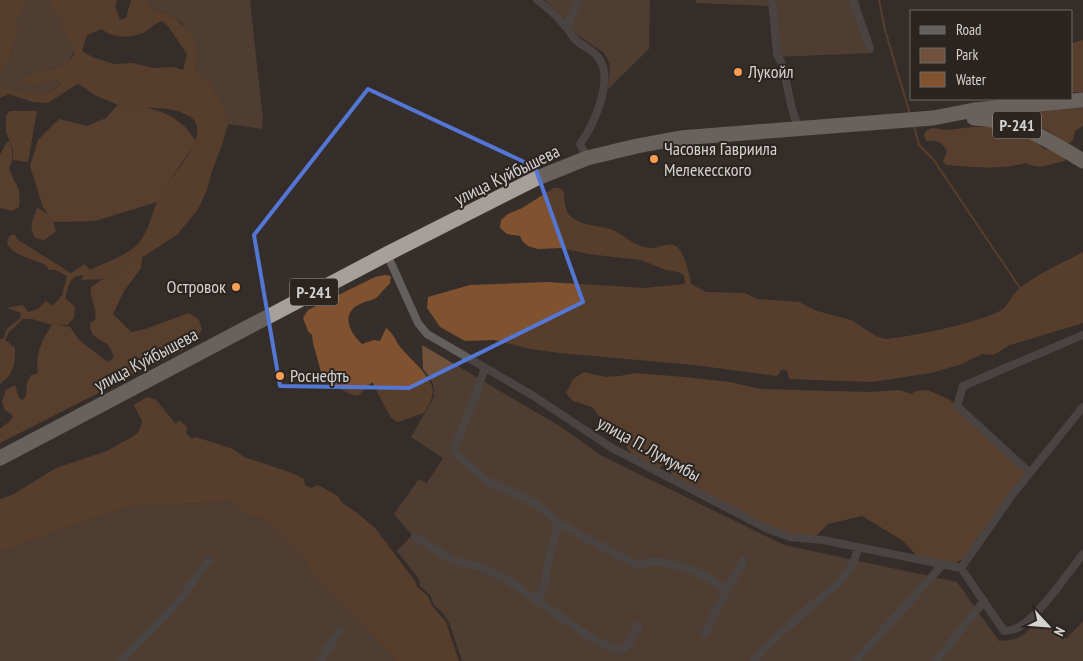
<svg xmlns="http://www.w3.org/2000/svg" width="1083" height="661" viewBox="0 0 1083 661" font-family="'PT Sans Narrow',sans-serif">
  <rect width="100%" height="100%" fill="#352e2a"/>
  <!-- green -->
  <path fill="#70513b" d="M23,0H48L55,13L63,21L74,48L72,56L67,64L47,71L33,74L19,82L37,84L57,80L62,84C56,87 47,94 40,95C37,95 2,88 0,87V71L3,69C11,53 20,37 16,19L23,12Z
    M145,0H250L263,119L262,129L228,124L224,108L210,83L196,73L195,54L183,24L163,11L161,13L156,11Z
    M545,0H650L649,49L608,89L610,64L604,53L575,33L563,17Z
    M696,0H858L873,53L774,57L769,6L696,3Z
    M422,345L561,427L602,456L784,545L957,582L999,641C1023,640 1024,635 1039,618L1066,639L1083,621V661H462L449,622L443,613L434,605L430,595L420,586L419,579L397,551L412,535L394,514L419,479L427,483L443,458L411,437L434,397V387L431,379L423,369Z
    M232,500C243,510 246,517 261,516L310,561L306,565L397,661H0V552L50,533L134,505L209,503Z"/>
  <!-- forest -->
  <path fill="#835431" d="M1083,40V92H1072V43Z
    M124,104C154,108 180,113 196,142C183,162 168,181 157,202L95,221L53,222L43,207L30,166L38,140L59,119L87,126L106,118L118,105Z
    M1083,108V126L1075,131L1073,140L1068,144L1048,131L1027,122C1025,116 1027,115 1031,112Z
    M973,127H998L1024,134L1045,149L1054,150L1065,156V161C1051,163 1041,171 1026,163C1000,170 973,167 947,165L943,162L947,151C941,141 937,140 926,141L924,136L926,131L933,128L947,130Z
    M9,141C13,151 14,158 9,168C15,187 22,185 19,207L12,211L0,208V155L5,145Z
    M142,257L141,268L124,291L113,314L131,332L142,330L189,313L199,320L202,329L195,341L183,350L0,443V429L11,420L13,416L5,410L2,402L6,390L15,385L19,398L23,400L26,396L27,383L31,375L38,373C35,354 42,339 53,324L70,327L79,340L105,360L109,362L114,357C112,353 111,348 108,345C99,337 90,339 90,323L95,320C98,308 89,299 91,287L103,279L117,275L121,269Z
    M584,372L605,377L620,376L635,373L684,377L730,382L760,389L869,392L899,390L911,394L916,391L928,390L950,400L1026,472L963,559L953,564L918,557L902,540L862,516L828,524L815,537L791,535L769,527L671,476L672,460L657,469L632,455L626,446L610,431L592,407L573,401L566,393L573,379Z"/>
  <!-- water -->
  <path fill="#815230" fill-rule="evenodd" d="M0,0H23V12L16,19C20,37 11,53 3,69L0,71Z
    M48,0H117L115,6L120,20L126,18L131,0H145L156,11L161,13L162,11C176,19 191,28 195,45C197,54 195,64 196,73L210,83L224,108L228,124L223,142L211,174L207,190L198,209L177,235L146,255L122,269L117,275L103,279L81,280L84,275C68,276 70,284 65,298L75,307L74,318L67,325L49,324L32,319H23L9,332L5,340L15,348C15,366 14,373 0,384V339H3L7,329L20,318L21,313L7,308L23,305L28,312L38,309L46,301L53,306L62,295L67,276L56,270H49L46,265L20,255L13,251L7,244L8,239L11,235H15L18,240L71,273L85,264L90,270C106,262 124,257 137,245C151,230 152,207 163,190C173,174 215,131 189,116C177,109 166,108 152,108C141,108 130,103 118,105C112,102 105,100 99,97C90,94 86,86 77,84L48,103L33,102L9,94L0,98V87C2,88 37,95 40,95C47,94 56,88 62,84L57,80L37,84L18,82C23,79 29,75 35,73C48,70 82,66 72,44C69,38 67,33 61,29L63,21L55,13ZM162,21L168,26L187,54L183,70L173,67L154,68L132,63L114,64L92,57L82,51L87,35L102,29C113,39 132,38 145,32C151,28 155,23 162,21Z
    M10,111H37L28,162L13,160V150L6,132V116Z
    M554,188H559L564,192C564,201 565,214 574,219C586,227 602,225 615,231C626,237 639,249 653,248C661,247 668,242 676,246C684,251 690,275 691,284L706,292L745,293L757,299L799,302L817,311L851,320L876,336L885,339C907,338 987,321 1003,309C1009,304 1011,296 1017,291C1035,274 1061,264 1083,252V323L1010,345L993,355L982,354L962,364L931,373L872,382L789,379L787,371L782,369L777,376L694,365L560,353L530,349L494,340L465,341L440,327L427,308L428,297L470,285L547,282L645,288L685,284L684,275L678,272L666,270L641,260L588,254L561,248L538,249L528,246L523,242L520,236L507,234L500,228L501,220L508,214L522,208Z
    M37,208C49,212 53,220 56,231L44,240L35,238C28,223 33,222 37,208Z
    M385,275L391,276L390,284C384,288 381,294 376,298C370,301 363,302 358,305C340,315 351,334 362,344L374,340L380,341L386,328C392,332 394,337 398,344C406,356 432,375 433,391C433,399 427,407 424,413L398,422L391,418L372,382L358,396L350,394L323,379L313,343L312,335L308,331L303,318L308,310L375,277Z
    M147,397L156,400L176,424L179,420L187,427L186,433L192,439L196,437L233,449L244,457L292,473L304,479L305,485L311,488L318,485L338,496L342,503L353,510L375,528L415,581L417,587L428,596L432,606L446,622L459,661H397L306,565L310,561L261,516C245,517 243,510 232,500L209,503L134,505L50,533L0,552V499L12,495L56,468L107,451L137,434L141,426L142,421L134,405Z"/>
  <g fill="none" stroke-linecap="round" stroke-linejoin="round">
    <!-- stream -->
    <path stroke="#815230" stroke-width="2" d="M879,0L885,30L910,114
      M914,126L919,145L933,159L1020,288"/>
    <!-- street -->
    <path stroke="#625f5d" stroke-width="8" d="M537,0C547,7 557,16 565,26C569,30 571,34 574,38C581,46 592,49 598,57C615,78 594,125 580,144L587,158
      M772,0L777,54L783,66L791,105L798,128
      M853,0L870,48
      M566,27L579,0
      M387,254L418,323L427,334L532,395L612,448L768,529L790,537L823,540L961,568L1012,495L1083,407
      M485,368L472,405L454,448L456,454L462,459L487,481L527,499L538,505L560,524L633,563C641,566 648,561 656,562C681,563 707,576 727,590
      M1030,473L957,406L963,386L1083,335
      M415,537L451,559L480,567L503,577L593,639C623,654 623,656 638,626
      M961,568L1004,631C1010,631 1014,630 1019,627C1038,617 1068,573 1083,554
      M537,601L544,587L549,557L558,523
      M705,634L713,616L743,561
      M121,661L180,600L208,561
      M320,661L339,631
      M754,661C768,644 785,629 802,614C823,595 853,578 858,547
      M856,661L943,564
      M936,661L984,601"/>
    <!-- highway -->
    <path stroke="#a79f9a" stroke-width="15" d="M974,118C1017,120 1047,139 1083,161
      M0,458L387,254L535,179L587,158L637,146L680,138L933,118L974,110L1083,100"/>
  </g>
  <!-- marked area -->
  <path d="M0 0H1083V661H0ZM368,89L535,167L583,302L409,388L280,386L254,235Z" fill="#352e2a" fill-opacity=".55" fill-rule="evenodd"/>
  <path fill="none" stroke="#5476d5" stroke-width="4" stroke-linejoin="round" d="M368,89L535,167L583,302L409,388L280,386L254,235Z"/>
  <!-- markers -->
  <g fill="#fc9d54" stroke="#2b2521" stroke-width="2">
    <circle cx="738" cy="72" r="5"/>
    <circle cx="654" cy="159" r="5"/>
    <circle cx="236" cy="287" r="5"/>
    <circle cx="280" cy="376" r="5"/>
  </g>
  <g text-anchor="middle" stroke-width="4" stroke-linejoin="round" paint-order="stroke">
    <!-- shield labels -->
    <g fill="#2b2521" stroke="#a39e9b" stroke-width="1">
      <rect x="993" y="111.5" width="48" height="27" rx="4"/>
      <rect x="290" y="278.5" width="48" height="27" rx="4"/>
    </g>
    <g font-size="16" font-weight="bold" fill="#d6d2cf">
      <text x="1017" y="131">Р-241</text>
      <text x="314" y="298">Р-241</text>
    </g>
    <!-- poi labels -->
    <g font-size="18" fill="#d6d2cf" stroke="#2b2521" text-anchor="start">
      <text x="748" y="78">Лукойл</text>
      <text x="664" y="155">Часовня Гавриила<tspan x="664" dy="21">Мелекесского</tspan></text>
      <text x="226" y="293" text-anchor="end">Островок</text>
      <text x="290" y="382">Роснефть</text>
    </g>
    <!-- street labels -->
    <g font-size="18" fill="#d6d2cf" stroke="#2b2521">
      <text transform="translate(507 175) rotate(-26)" y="6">улица Куйбышева</text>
      <text transform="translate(146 360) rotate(-28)" y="6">улица Куйбышева</text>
      <text transform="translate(649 449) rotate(29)" y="6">улица П. Лумумбы</text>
    </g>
  </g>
  <!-- legend -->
  <rect x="910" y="10" width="162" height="90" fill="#2b2521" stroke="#6f6a67"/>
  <rect x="920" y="26" width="25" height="8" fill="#625f5d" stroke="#6f6a67"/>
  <text x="956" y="35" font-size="15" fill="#d6d2cf">Road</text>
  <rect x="920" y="48" width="25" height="15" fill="#70513b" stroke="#6f6a67"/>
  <text x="956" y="60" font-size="15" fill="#d6d2cf">Park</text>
  <rect x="920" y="72" width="25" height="15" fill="#815230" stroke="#6f6a67"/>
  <text x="956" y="85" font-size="15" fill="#d6d2cf">Water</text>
  <!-- north arrow -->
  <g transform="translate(1048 626) rotate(116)" stroke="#2b2521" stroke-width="4" paint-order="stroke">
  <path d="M0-4L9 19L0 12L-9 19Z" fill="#d6d2cf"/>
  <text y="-8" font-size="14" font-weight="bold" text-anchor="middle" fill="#d6d2cf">N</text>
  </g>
</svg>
